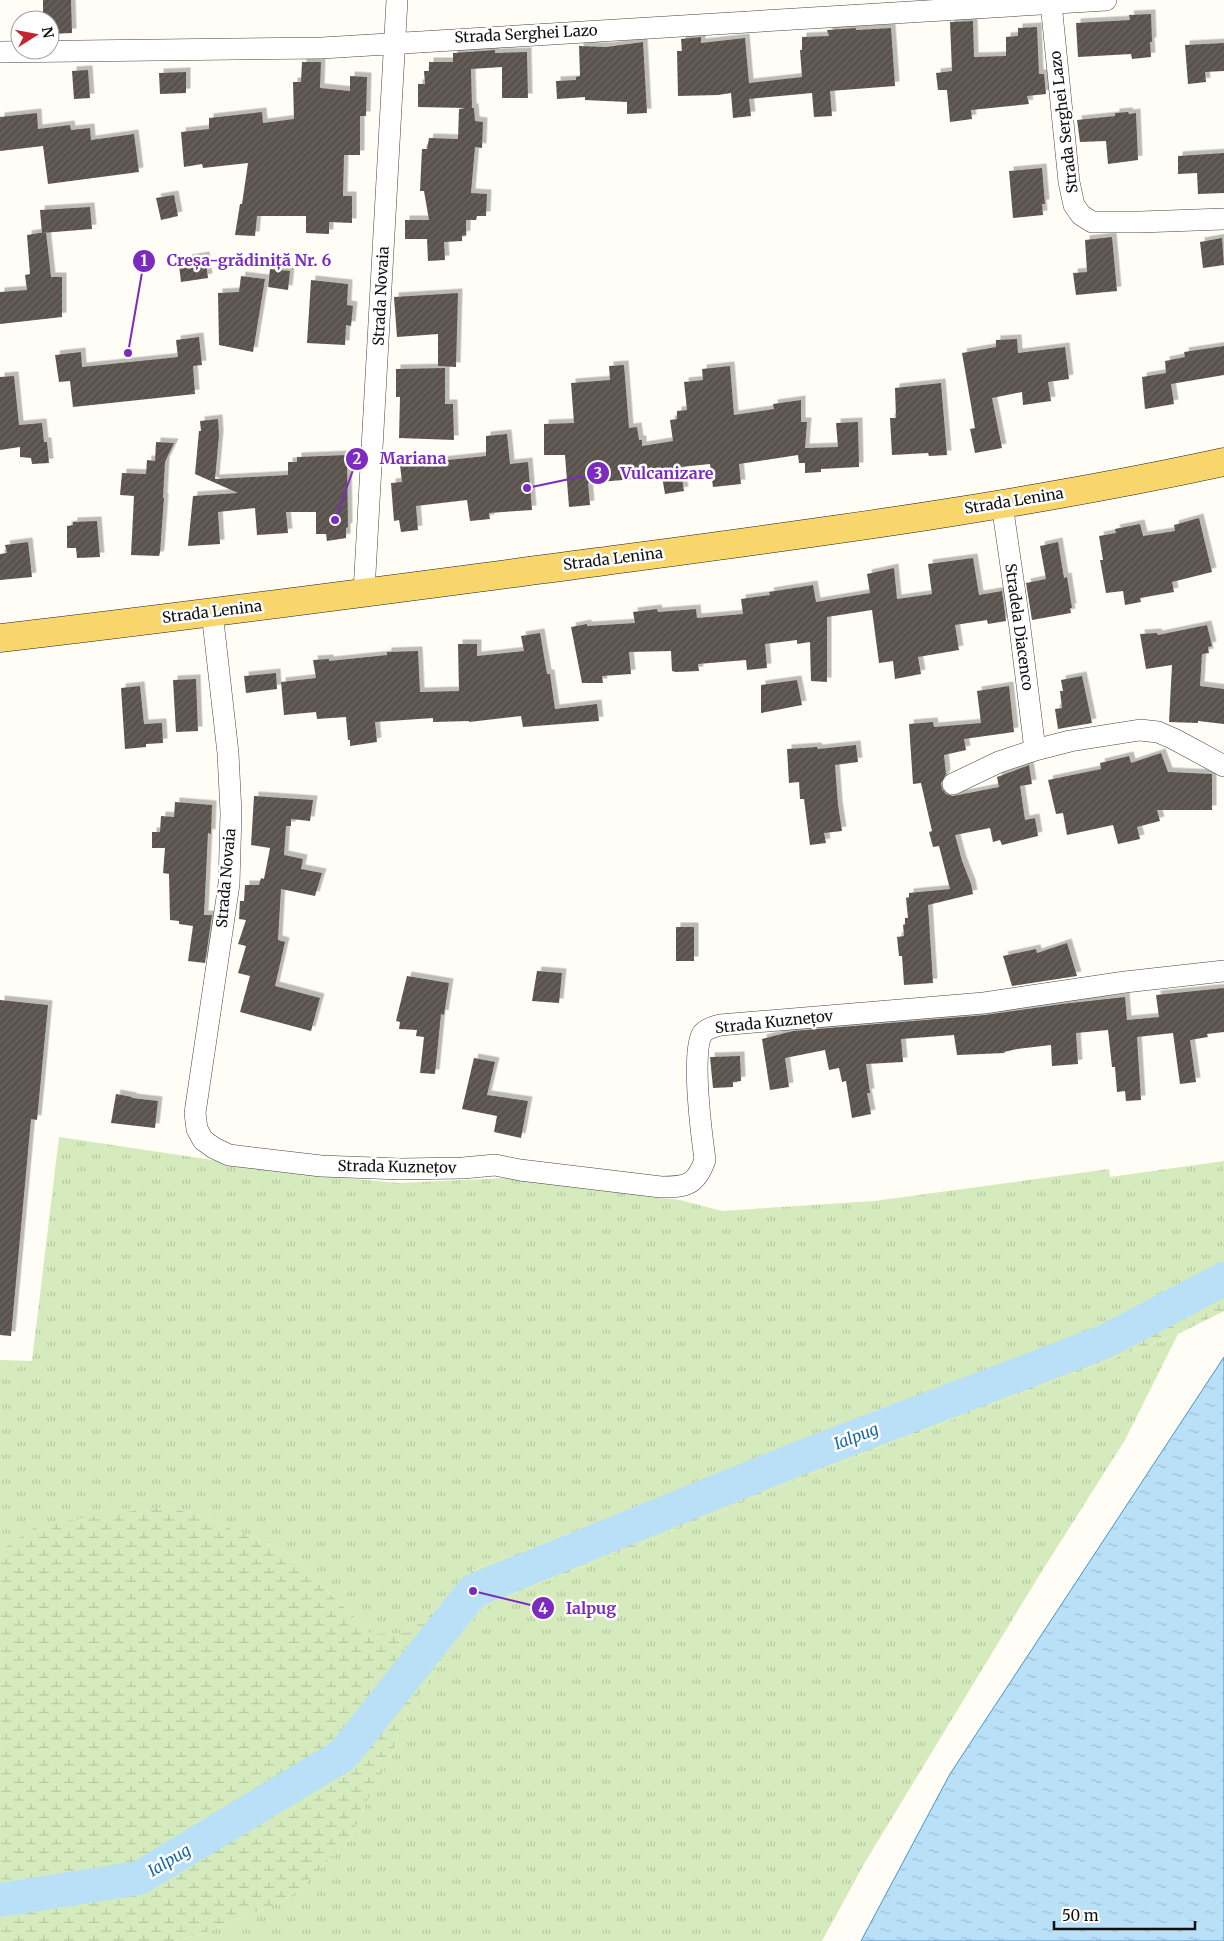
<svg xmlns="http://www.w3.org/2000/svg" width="1224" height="1941" viewBox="0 0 1224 1941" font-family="Merriweather,serif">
  <defs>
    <pattern id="grass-tufts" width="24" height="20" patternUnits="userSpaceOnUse" patternTransform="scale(1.25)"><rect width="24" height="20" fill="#d5ebbd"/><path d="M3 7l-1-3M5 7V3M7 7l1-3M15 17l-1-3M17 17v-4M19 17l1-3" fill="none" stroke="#b6c8a1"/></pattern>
    <pattern id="wetland-marsh" width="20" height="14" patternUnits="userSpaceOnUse" patternTransform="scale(1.25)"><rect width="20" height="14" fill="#d5ebbd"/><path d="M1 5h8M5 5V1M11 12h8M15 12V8" fill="none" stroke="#b6c8a1"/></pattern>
    <pattern id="water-ripples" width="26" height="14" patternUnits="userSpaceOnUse" patternTransform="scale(1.25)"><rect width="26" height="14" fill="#b9e0f7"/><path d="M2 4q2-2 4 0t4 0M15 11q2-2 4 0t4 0" fill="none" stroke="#9ebfd3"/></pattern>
    <pattern id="building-hatch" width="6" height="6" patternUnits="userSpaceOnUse" patternTransform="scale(1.25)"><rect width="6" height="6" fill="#5a524d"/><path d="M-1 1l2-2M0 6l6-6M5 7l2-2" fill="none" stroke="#6d6662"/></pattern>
    <filter id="shadow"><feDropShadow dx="4.5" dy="-4.5" stdDeviation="0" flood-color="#0004"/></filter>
  </defs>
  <rect width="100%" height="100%" fill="#fffdf5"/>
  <!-- grass -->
  <path fill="url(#grass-tufts)" d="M59,1137L307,1174L398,1183L506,1178L680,1200L722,1211L874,1201L1109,1169L1110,1177L1224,1161V1264L1181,1290L1086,1336L473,1570L435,1611L407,1634H370L358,1620L285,1552L211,1520L167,1506L0,1551V1360L32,1361Z
    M1178,1334L1125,1440L1037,1579L864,1864L822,1941H175L201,1934L278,1903L299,1890L350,1839L366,1803L393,1752L404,1718L452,1644L467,1625L494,1601L620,1553L836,1464Z"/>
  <!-- wetland -->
  <path fill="url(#wetland-marsh)" d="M1224,1264V1311L1178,1334L836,1464L620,1553L494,1601L467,1625L452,1644L404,1718L393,1752L366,1803L350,1839L299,1890L278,1903L201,1934L175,1941H0V1551L38,1525L167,1506L211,1520L285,1552L358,1620L370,1634L407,1633L435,1611L473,1570L1086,1336L1181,1290Z"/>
  <!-- water -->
  <path fill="url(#water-ripples)" stroke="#3f96cf" d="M1224,1357V1941H861L950,1774Z"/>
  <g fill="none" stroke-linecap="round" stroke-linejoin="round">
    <!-- river -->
    <path stroke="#b9e0f7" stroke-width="34" d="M0,1900L139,1878L343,1755L473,1591L797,1459L1106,1341L1224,1279"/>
  </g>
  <!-- building -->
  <path fill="url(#building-hatch)" filter="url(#shadow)" d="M43,0H71L72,33L50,34V20H43Z
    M1151,14L1152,42H1150L1151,57L1132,59L1131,54L1078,57L1076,23L1130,20L1129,15Z
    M973,21L974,57L1006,56V37L1018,36V28L1037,27L1039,74H1044L1046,94L1027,96L1029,104L971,110L972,119L950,122L947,90H938L936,73L952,71L950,22Z
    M856,28V30L891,28L895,86L830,91L832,116L814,117L812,93L749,99L751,116L733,118L731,93L718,95L678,96L677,51H682L681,39L701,37V43L745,38L749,83L802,77L800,50H802V37L829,36L827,30Z
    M643,42L647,113L627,114V102L585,100V97L557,99L556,81L576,80V77L580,76L579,46L606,47Z
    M1224,43V71L1205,72L1206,82L1188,84L1185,45Z
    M495,50V53L527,52L528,98H502V67L471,69L472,108H474L475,121L483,122L482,148L475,147L471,193L487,194L486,216H477L476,220H466V235L462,236V241L444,242L445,260L428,261L427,239H405V220H429L424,191H420L422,149H427L429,138L458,139L459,109L466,108L418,107V84H425L424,71H429V62H453V53Z
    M302,62H321L320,88L350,91V76L367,77L366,116H360V155H344L343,196H352V223L329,222V234L306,233V216H257L255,236L235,235L240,204H242L248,163L203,168L202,164L184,167L181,132L209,129V118L262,112L263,123L294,119L293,82H301Z
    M88,70L90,98L74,99L72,71Z
    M186,72V93L160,94L159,73Z
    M1128,112L1129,114L1136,113L1138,160L1108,164L1106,141L1080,142L1077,120L1115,116V113Z
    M37,113L38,129L70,125L71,130L90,128L91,140L134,134L139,172L48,184L43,146L0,151V117Z
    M1224,153V193L1198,194L1197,173L1178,174V156Z
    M1042,168L1045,204H1042L1043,215L1013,218L1009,171Z
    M174,195L178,216L161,220L156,198Z
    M90,207L92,229L42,233L40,210Z
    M46,232L51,277H62V317L0,324V292L27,290L25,275L30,274L27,235Z
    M1112,237L1117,291L1076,295L1073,273L1087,272L1085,240Z
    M1222,238L1224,265L1203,268L1200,242Z
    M205,256L208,278L181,282L179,265L188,264L187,259Z
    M270,269L290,271L288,290L268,287Z
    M241,276L265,279L253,352L219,345L218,293L239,292Z
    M311,280L348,284L347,305L353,306L351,326L346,325L345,345L307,343Z
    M458,293L456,367L438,366V334L397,337L394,297Z
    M199,337L202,365L193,366L195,394L73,407L70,381L59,382L55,355L81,352L82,367L178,357L176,340Z
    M1017,339L1018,353L1065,347L1069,379L1048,382L1051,401L1023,405L1022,392L992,398L1002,448L975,453L970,429L975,428L962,353L996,347V340Z
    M1224,346V375L1171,384L1174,404L1145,409L1142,377L1166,373L1165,361L1185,357L1184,352Z
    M624,365L629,428L637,427L639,440H642V446L673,441L670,420L677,419V411L687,410L684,382L703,380L702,369L730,366L734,415L774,409L773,404L801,400V422H807L805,448L838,447L836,423L858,422L859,467L821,469V472L805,473V463H799L798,455L739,464L741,484L713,487L710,464L680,467L684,491L665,494L661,471L634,474V479L588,483L590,505L569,507L565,455H544V424L574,423L571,383L610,380L609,366Z
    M445,368V404H453L454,440L399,438L400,397H396V369Z
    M14,376L19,425L42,423L44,442H47L49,463L32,464L31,458L20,457V447L0,450V377Z
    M941,383L947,455L929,456L928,453L892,455L890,418H896L895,388Z
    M218,419L219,435L215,479L288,475V462H297V457L347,455L348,527L346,528V538L327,541L326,534H316V512H286L288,533L257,535L255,508L218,512L220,544L188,546L193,496L238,493L195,474L199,431H201L200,421Z
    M507,434L510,464L528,462L532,510L489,513L490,519L470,521L467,500L416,506L418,530L401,532L399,520L394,521L391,483L402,482L400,465L486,456V436Z
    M156,442L174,443L165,462L163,498H164L160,553L159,556L131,555L134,496L120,495L122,473L146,474L147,460L155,461Z
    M1199,518L1212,572L1172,582L1174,592L1140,598L1141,602L1125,605L1123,591L1106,593L1100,560H1103L1099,536L1116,533L1115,529L1140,524L1143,536L1175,531L1174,525Z
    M97,521L100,557L77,558L76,548H67V526L73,525V522Z
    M28,542L32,577L0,580V554L7,553L5,545Z
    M1058,542L1064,578L1067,577L1072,608H1070L1071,613L1032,620L1026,583L1046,579L1040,546Z
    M973,558L979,595L1002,591L1006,621L988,624L987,620L955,625L959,650L918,657L921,674L895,679L893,661L879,663L872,610L827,617V682L811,681L810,642L797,644V640L765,644L767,668L747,670L746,660L698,664L699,671L676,672L672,671L671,651L629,652L631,674L602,676L603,683H582L571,627L587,624V626L635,623L633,612L657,609L658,612L696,609L697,618L743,614L741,599L770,595L769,592L813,585L816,602L870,593L867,574L894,568L897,599L932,594L928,564Z
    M1207,625L1212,646L1208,647L1209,653L1202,654L1200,686L1224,689V724L1198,721V723L1169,722L1172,665L1146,669L1140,634L1157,633L1158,635Z
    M540,633L547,674H550L555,709L597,704L599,721L523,727L521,716L469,722V721L433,722V718L375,722L377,742L350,746V740H348L346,717L317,719L316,712L284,715L281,682L316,678L313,660L329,659V661L387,655V652L418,651L420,692L459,691L458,644H477V656L524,651L521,636Z
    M276,673L277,689L246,693L244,676Z
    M1082,676L1092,723L1058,729L1055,709L1062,708L1060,691H1063L1061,680Z
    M196,679L198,731L176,732L173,680Z
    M797,680L802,705L761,713V685Z
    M140,686L144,724L162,723L163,743L146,744V747L125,749L121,688Z
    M1009,686L1014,732L964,739L966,750L944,755L946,774L941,783L942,789L946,794L953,796L999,787L997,777L1029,765L1032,784L1020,786L1025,820L1035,818L1038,836L1002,845L1000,840L993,842L990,828L955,835L962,861L971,884L973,894L928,905L933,983L904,985L902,956H899L897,937L904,936L903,925L905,924V918H908L906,898L909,897V893L950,889L939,846L933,847L929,832L932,831L921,783L913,784L909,724L933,722L934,727L981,723L977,691Z
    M856,745L858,762L835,765L838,805L842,831L824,833L826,843L810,845L804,799H800L799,782L789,783L787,749L817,747L818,749Z
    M1161,753L1168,772L1212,774V810H1157L1160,821L1137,827L1140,839L1118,844L1113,825L1067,835L1063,813L1056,814L1048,780L1101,769L1100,763L1129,756L1131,763Z
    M254,796L313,800L310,821L291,819V826H286L284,855L303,859L301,869L322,873L315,896L281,889L278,940L285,942L275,986L320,998L311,1031L240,1012L250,976L238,973L246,946L238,944L246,920L239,919L240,901H244L245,885H259L261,878L264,879L270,848L251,845Z
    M175,802L212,805L211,834L208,833L204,915H212L205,963L188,961L193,926L179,924V921L170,920L169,874L163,873L165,848H152V832H160L161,816L174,817Z
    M676,927H694V961H676Z
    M1067,943L1077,976L1012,986L1003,956L1036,949L1037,953Z
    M537,971L562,973L559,1003L532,1001Z
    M407,976L449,983L444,1015L441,1014L435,1074L420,1073L424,1037L416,1036L417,1030L399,1029L400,1022L396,1021Z
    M1224,988V1032L1207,1034L1208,1037L1190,1040L1196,1082L1180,1084L1173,1033L1137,1037L1141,1100L1126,1101L1125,1091L1117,1092L1115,1067H1112L1108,1030L1076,1033L1078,1064L1052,1066L1051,1045L1017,1049L1004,1052L1005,1053L957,1055L954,1035L901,1039L903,1062L866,1064L870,1093H867L871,1114L852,1118L846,1081L842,1082L839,1068L829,1070L825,1050L785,1058L789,1087L770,1090L762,1039L793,1031L985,1015L1062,1004L1125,997L1127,1020L1159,1017L1156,995Z
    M0,1000L48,1005L37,1120L31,1119L11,1336L0,1335Z
    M740,1056L741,1081L733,1082V1087L713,1088L710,1057Z
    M474,1058L495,1062L487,1095L528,1101L521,1138L494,1132L497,1116L462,1109Z
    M116,1094L132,1097V1098L158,1101L155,1128L111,1123Z"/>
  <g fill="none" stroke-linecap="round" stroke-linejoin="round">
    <defs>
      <path id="street" d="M1051,3L1069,182L1074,205L1081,215L1092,222H1140L1224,219
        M0,52L322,48L1106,0
        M1002,504L1020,628L1035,750
        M364,592L397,0
        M212,612L228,753L231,813L229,884L195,1113L197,1129L203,1140L214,1148L229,1155L321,1166L400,1169L463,1168L495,1165L520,1170L661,1187C687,1187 696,1185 705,1160C702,1138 690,1048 703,1033C707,1028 714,1027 720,1025L984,1003L1125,982L1224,971
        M953,784L999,762L1035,750L1070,741L1140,730L1158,732L1174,739L1224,766"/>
      <path id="primary" d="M0,638C200,615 399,588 598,562C807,534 1017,507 1224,462"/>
    </defs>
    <!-- street casing -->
    <use href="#street" stroke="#444" stroke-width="22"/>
    <!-- primary casing -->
    <use href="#primary" stroke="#222" stroke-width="29"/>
    <!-- street -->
    <use href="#street" stroke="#fff" stroke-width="21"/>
    <!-- primary -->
    <use href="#primary" stroke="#f9d66b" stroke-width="28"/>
  </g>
  <g text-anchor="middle" stroke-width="5" stroke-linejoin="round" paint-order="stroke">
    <!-- street labels -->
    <g font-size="15" fill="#111" stroke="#fff">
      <text transform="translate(526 34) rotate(-3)" y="5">Strada Serghei Lazo</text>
      <text transform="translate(1064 122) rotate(-97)" y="5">Strada Serghei Lazo</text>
      <text transform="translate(381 296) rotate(-87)" y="5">Strada Novaia</text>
      <text transform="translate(1014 501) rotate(-9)" y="5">Strada Lenina</text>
      <text transform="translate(613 559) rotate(-7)" y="5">Strada Lenina</text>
      <text transform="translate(212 612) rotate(-7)" y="5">Strada Lenina</text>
      <text transform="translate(1019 627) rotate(82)" y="5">Stradela Diacenco</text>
      <text transform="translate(226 878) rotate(-85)" y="5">Strada Novaia</text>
      <text transform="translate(774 1022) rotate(-6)" y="5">Strada Kuznețov</text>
      <text transform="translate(397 1167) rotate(1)" y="5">Strada Kuznețov</text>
    </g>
    <!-- water labels -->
    <g font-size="16" font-style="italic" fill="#1768a6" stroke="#fff">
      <text transform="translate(856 1436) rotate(-21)" y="6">Ialpug</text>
      <text transform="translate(169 1860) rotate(-31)" y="6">Ialpug</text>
    </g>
  </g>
  <!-- callouts -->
  <path fill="none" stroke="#7b2cbf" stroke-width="2" d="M128 353L144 261M335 520L357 459M527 488L598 473M473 1591L543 1608"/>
  <g fill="#7b2cbf" stroke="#fff" stroke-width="2">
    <circle cx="128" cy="353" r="5"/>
    <circle cx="335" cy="520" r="5"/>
    <circle cx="527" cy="488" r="5"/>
    <circle cx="473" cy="1591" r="5"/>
    <circle cx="144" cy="261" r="12"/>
    <circle cx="357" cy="459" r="12"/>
    <circle cx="598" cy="473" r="12"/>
    <circle cx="543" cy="1608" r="12"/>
  </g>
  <g font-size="15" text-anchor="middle" font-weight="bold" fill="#fff">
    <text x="144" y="266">1</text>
    <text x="357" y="464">2</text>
    <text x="598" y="479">3</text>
    <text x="543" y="1614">4</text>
  </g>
  <g font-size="16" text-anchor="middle" font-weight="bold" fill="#7b2cbf" stroke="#fff" stroke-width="5" stroke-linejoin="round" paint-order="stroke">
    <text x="249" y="266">Creșa-grădiniță Nr. 6</text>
    <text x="413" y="464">Mariana</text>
    <text x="667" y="479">Vulcanizare</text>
    <text x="591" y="1614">Ialpug</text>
  </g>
  <!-- north arrow -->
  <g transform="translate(35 35) rotate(79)"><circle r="24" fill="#ffffff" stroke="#a0a0a0"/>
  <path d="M0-4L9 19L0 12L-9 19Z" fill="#c4262e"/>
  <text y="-8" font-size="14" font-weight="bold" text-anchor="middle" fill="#111111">N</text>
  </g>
  <!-- scale -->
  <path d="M1054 1921v8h141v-8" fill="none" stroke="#111111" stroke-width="2.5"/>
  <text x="1062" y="1921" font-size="15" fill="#111111" stroke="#ffffff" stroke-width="4" paint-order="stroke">50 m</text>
</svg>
